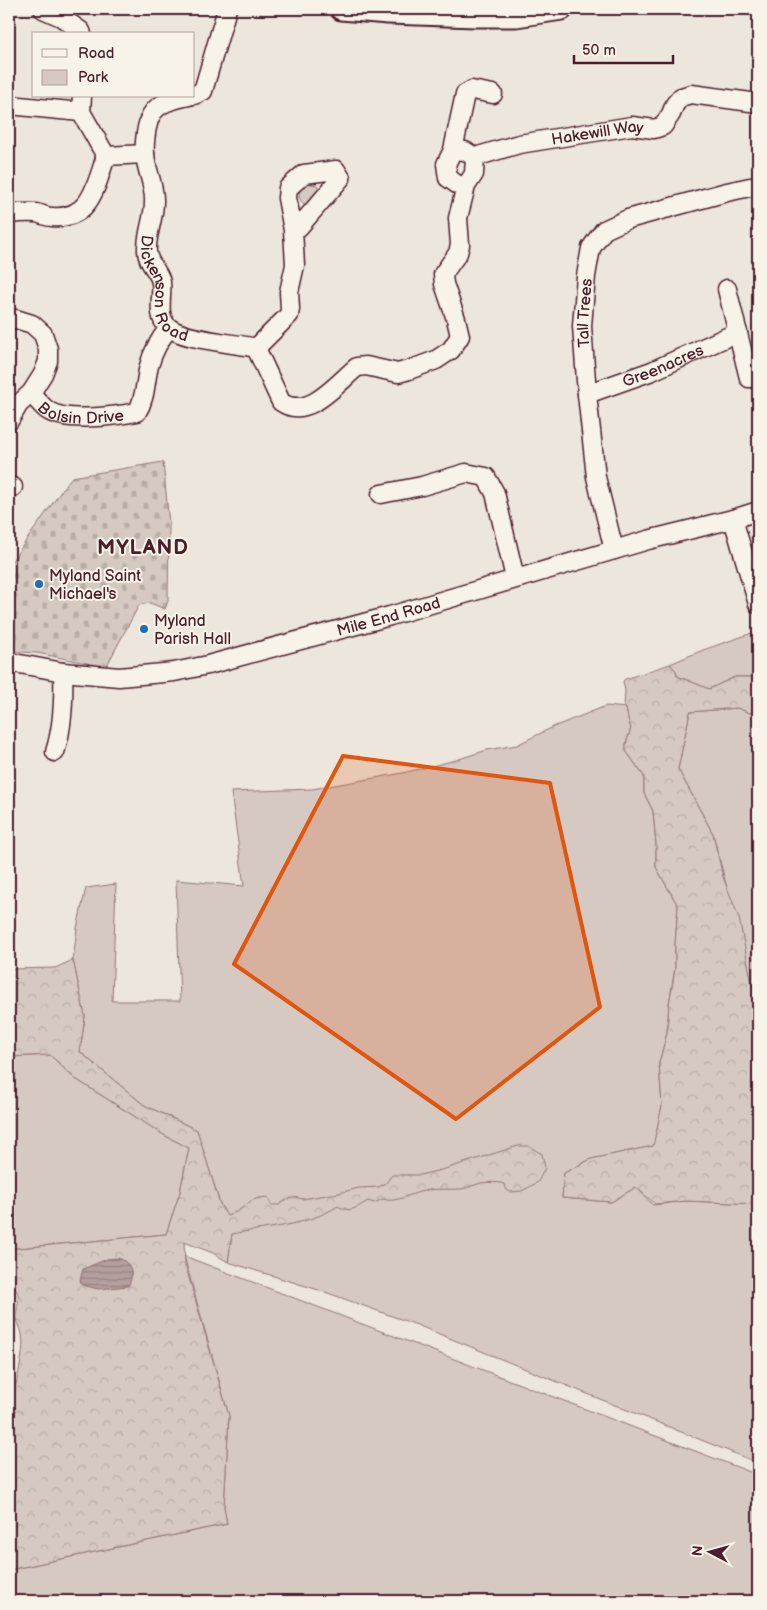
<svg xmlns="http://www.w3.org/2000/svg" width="767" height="1610" viewBox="0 0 767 1610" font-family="'Balsamiq Sans',sans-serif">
  <defs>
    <pattern id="forest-crowns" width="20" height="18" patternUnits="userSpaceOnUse" patternTransform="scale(1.25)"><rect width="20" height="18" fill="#d5c9c2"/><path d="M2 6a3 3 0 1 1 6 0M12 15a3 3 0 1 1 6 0" fill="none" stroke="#b8aca7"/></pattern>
    <pattern id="cemetery-stones" width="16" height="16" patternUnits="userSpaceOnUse" patternTransform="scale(1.25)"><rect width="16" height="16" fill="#d5c9c2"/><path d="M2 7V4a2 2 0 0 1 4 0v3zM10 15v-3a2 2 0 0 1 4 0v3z" fill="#b8aca7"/></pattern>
    <pattern id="water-rules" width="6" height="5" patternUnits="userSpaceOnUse" patternTransform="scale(1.25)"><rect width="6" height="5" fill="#b39f9d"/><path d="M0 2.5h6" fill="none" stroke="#948180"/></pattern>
  </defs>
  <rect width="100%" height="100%" fill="#ece6dd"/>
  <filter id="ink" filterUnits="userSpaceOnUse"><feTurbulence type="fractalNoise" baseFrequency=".02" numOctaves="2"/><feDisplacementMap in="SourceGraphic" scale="10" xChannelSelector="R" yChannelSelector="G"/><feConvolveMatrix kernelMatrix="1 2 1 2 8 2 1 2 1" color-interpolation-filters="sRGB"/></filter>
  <g filter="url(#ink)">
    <!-- green -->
    <path fill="#d5c9c2" stroke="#907476" d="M306,183L317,185L321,191L308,206C296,201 297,191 306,183Z
      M758,631V677H735L709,689L677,676L676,671L670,664L703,650Z
      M606,706L626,708L629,723L631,728L626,744V751L644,776V793L653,811L656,844V867L678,906L675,944V968L669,1004L667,1033L659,1063L662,1106L654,1146L591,1159L564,1173L562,1198L611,1202L636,1187L653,1205L686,1201L758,1204V1463L417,1325L325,1292L228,1262L233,1226L220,1204L197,1130L144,1105L80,1052L85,1016L73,960L77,928L86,888L116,884L112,1001H180L176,880L244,886L231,792L312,789L403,773L456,760L487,750L517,745L553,727Z
      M737,708L750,713L758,710V1001L752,984L713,834L678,769L690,712Z
      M50,1055L74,1078L164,1135L189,1148L180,1192L166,1234L9,1249V1057Z
      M184,1256L758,1475V1601H9V1570L227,1524L224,1507L229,1416Z"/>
    <!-- forest -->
    <path fill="url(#forest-crowns)" stroke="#907476" d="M670,664L676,671L677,676L709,689L735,677H758V711L750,713L737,708L690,712L678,769L713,834L723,877L739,918L752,984L758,1001V1204L686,1201L655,1204L636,1187L611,1202L562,1198L564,1173L591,1159L653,1146L662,1106L659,1063L667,1033L669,1004L675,970V944L678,906L656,867V844L653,811L644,793V776L626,751V744L631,728L629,723L626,708L624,707L625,691L623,681L625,679Z
      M73,960L85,1016L80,1052L144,1105L197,1130L220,1204L227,1216L238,1211L251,1201L259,1198L268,1197L271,1205H279C285,1200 294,1195 302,1199L339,1193L359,1188L379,1187L386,1183L392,1175H420L445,1169L518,1146H528L542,1154L545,1168L538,1182L522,1191L510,1192L507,1190L504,1184C500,1182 485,1182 481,1183C474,1185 466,1189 459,1189C447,1190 436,1188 424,1191C411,1193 396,1204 383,1199L374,1203L368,1201C357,1207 350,1214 338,1206C305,1227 268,1227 232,1234L228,1262L213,1253L184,1242L185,1264L229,1416L224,1507L227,1524L9,1570V1391L16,1385C19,1369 25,1349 22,1334C21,1329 18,1324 17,1319C15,1305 25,1293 9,1283V1249L166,1234L180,1192L189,1148L164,1135L74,1078L50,1055L9,1057V969L55,968Z"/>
    <!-- cemetery -->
    <path fill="url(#cemetery-stones)" stroke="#907476" d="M163,462L169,524L168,601L165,609L150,603L139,605L106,667L37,653L9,651V565L67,483L72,477Z"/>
    <!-- water -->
    <path fill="url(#water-rules)" stroke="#896c6f" d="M118,1258C131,1262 135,1274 128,1286L98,1289L82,1285L80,1280L83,1269L107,1259Z"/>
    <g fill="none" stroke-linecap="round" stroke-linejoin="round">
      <defs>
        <g id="minor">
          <path d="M43,9L61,17L81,31L82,34"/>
          <path d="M194,95L203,91L227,9"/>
          <path d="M82,96L81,112L106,156L145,154"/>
          <path id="s1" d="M189,96C173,100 155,102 149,120C146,129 144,144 145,154C146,170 155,186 154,202C154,219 146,235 147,251C147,263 159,271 161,282C163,295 156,315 167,326C181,340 236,343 256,348L281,402C308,421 337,383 357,367L366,366L398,373L409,370L436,360L451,350L460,336L456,319L444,284L443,274L458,253L460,245L458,218L466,186L474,174L475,157"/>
          <path d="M9,105L81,112"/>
          <path id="s2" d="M453,150L465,151L475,157L519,144L632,126L654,129L663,126L671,114L675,104L681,97L691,94L758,103"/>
          <path d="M466,186L458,185L448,178L446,164L453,150L465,94L472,90L493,94"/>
          <path d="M9,214C18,213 28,212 36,213C42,214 46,217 52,217C91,220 96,185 106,156"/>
          <path d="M727,289L749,378"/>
          <path d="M9,320L16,319L32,324L43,334L48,349V361L43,374L31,393L19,404L9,421"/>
          <path d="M256,348L289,315L290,309L289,292L295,265L293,230L299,227L341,178L336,170L304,174L288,188L287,198L293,230"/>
          <path id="s3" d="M31,393C36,399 41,405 47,410C65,423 116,416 137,412C146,398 145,381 149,366C153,351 159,340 169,328"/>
          <path id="s4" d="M587,394L652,371L738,332"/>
          <path d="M9,486L13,487"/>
          <path d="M381,494L422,486L466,473L486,477L495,493L515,578"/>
          <path d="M733,519L758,604"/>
          <path id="s5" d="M614,550L596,477L587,394L582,326L586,276L591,248L604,230L628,219L727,192L750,187"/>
          <path id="s6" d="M9,662L63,672L119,677L174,672L208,665L390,616L648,540L733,519L758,511"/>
          <path d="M55,752C63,727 64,698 63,672"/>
        </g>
        <path id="major" d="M341,9L388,13L476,16H516L562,9"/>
      </defs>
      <!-- minor casing -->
      <use href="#minor" stroke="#4a1f2b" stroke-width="21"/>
      <!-- major casing -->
      <use href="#major" stroke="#4a1f2b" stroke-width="25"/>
      <!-- minor -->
      <use href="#minor" stroke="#f7f3e8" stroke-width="18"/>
      <!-- major -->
      <use href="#major" stroke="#f7f3e8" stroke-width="21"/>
    </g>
  </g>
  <!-- marked area -->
  <path fill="#e0560e" fill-opacity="0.2" stroke="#e0560e" stroke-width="4" stroke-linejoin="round" d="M343,756L550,783L600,1007L456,1119L234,964Z"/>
  <!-- markers -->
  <g fill="#1f6fb2" stroke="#f7f3e8" stroke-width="2">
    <circle cx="39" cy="584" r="5"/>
    <circle cx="144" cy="629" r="5"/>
  </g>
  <g text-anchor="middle" stroke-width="4" stroke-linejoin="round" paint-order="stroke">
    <!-- street labels -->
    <g font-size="16" fill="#4a1f2b" stroke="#f7f3e8">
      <text dy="6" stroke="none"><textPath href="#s2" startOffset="149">Hakewill Way</textPath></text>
      <text dy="6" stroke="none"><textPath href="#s1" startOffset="226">Dickenson Road</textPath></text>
      <text dy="6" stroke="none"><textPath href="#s5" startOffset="240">Tall Trees</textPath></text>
      <text dy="6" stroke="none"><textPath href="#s4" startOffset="81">Greenacres</textPath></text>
      <text dy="6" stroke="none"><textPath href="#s3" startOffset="58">Bolsin Drive</textPath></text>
      <text dy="6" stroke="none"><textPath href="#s6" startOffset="388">Mile End Road</textPath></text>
    </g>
    <!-- poi labels -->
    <g font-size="16" fill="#4a1f2b" stroke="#f7f3e8" text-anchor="start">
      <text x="49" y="581">Myland Saint<tspan x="49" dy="18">Michael's</tspan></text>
      <text x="154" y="626">Myland<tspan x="154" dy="18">Parish Hall</tspan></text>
    </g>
    <!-- district labels -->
    <g font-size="21" font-weight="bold" letter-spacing="1" fill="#4a1f2b" stroke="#f7f3e8">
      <text x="143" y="554">MYLAND</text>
    </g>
  </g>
  <!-- margin -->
  <rect width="767" height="1610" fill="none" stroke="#f7f3e8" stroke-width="30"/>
  <rect x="15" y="15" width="737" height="1580" fill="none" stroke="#4a1f2b" stroke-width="2" filter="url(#ink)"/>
  <!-- legend -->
  <rect x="32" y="32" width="162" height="65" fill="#f7f3e8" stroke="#b29e9c"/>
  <rect x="42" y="49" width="25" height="8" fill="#f7f3e8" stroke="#b29e9c"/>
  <text x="78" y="58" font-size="15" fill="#4a1f2b">Road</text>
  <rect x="42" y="70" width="25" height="15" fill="#d5c9c2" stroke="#b29e9c"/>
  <text x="78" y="82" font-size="15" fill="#4a1f2b">Park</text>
  <!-- north arrow -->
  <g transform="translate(710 1552) rotate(276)" stroke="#f7f3e8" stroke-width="4" paint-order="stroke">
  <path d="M0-4L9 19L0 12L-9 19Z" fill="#4a1f2b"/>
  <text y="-8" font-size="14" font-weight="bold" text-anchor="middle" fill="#4a1f2b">N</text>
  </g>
  <!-- scale -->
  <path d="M574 55v8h99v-8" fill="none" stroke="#4a1f2b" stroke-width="2.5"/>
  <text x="582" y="55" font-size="15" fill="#4a1f2b" stroke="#f7f3e8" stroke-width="4" paint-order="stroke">50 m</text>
</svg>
